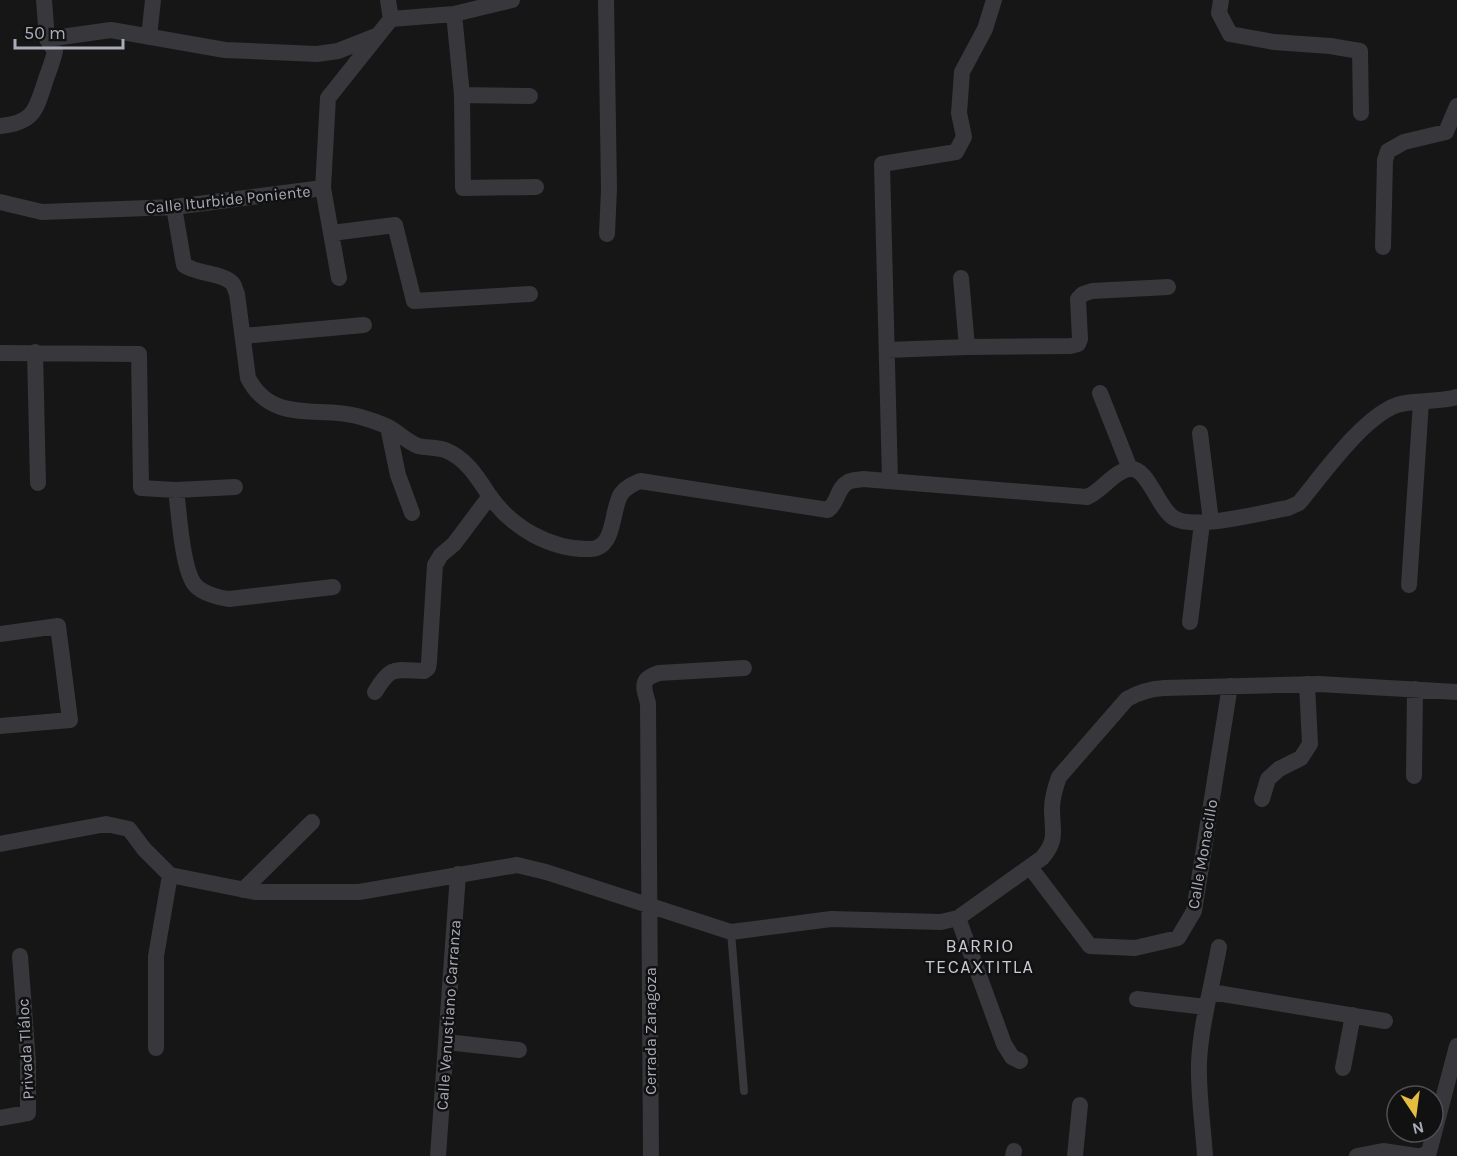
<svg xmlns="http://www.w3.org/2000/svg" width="1457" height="1156" viewBox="0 0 1457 1156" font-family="Karla,sans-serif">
  <rect width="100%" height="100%" fill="#161617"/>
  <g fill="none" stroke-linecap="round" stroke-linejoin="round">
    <!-- service -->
    <path stroke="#37373c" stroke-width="8" d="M731,932L744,1091"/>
    <!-- minor -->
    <path stroke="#37373c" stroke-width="16" d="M44,0L47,39
      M388,0L391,19
      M606,0L609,189L607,234
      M1221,0L1219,13L1230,34L1274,42L1330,46L1360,51L1361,113
      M454,14L462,95L463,188L536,187
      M149,37L153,0
      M462,95L530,96
      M0,126C35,123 36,109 46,79C49,70 53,61 55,51L47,39L111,30L225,50L317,54L338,51L376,36
      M323,188L339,278
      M0,202L42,212L174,207L323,188L328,98L391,19L454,14L512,0
      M174,207L184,265C196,274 225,273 233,284C235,287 235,290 237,294L248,378C272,424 317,406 357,416C368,419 378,422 388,427C398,432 407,442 418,446C427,448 437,447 445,450C466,458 478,478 489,495C511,527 550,550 590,549C616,549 611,509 621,494C626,487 633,484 640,481L828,510C838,503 837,488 848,482C852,480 858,480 863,479L1087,497C1102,491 1113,472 1129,469C1148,466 1158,509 1174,518C1194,531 1263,512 1288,508L1299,503C1323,474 1363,417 1397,405C1416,399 1438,403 1457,397
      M332,233L395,225L414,301L530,294
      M1383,247L1385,160L1388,151L1404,142L1446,132L1457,106
      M961,278L967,347
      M243,336L364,325
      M887,350L967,347L1070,346L1078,344L1080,339L1078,299L1083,294L1092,291L1168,287
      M35,352L38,483
      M0,353L139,354L141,488L176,490L235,487
      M1100,393L1130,469
      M388,427L398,475L412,513
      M1200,433L1211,521
      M890,481L882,164L956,152L964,137L959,113L962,72L985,29L994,0
      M176,490C179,512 182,569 195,585C202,593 219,598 229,599L333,587
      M1409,585L1421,402
      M1190,622L1202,523
      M0,634L58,626L70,720L0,726
      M375,692C391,665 394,670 424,671L428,668L429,662L435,565L441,555L454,544L490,496
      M1414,776L1415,689
      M1262,799L1268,779L1279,769L1301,758L1310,744L1307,684
      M0,844L106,824L129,829L144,849L170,875L255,892H359L517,865L546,872L731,932L831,919L941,922L958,918L1042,858C1058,840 1052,831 1052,809C1052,798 1055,788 1059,777L1127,699C1139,692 1150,689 1164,688L1319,684L1457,692
      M1030,867L1090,946L1135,948L1178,938L1194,911L1230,686
      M243,890L312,822
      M958,918L1004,1044L1012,1057L1020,1061
      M1211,992L1385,1021
      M1137,999L1206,1007
      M446,1042L519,1050
      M156,1048V956L170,875
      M1343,1068L1353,1015
      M0,1118L28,1113V1062L20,956
      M438,1156L458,874
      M651,1156L648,703C643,686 640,679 659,673L744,668
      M1013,1156L1014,1151
      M1075,1156L1080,1105
      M1205,1156C1203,1125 1198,1093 1199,1062C1201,1023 1212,986 1219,947
      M1357,1156L1383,1151L1416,1156
      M1422,1156L1429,1152L1457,1046"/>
  </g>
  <g text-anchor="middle" stroke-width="5" stroke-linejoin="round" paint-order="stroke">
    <!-- street labels -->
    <g font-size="16" fill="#a9acb7" stroke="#111112">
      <text transform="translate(228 199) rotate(-6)" y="6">Calle Iturbide Poniente</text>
      <text transform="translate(1202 854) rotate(-80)" y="6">Calle Monacillo</text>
      <text transform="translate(448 1015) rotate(-86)" y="6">Calle Venustiano Carranza</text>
      <text transform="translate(650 1031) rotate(-90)" y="6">Cerrada Zaragoza</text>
      <text transform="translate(25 1049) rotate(-93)" y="6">Privada Tláloc</text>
    </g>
    <!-- neighbourhood labels -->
    <g font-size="18" letter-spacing="1.5" fill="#c9cbd3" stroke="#111112">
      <text x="980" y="952">BARRIO<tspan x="980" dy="21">TECAXTITLA</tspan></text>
    </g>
  </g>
  <!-- north arrow -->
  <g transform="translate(1415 1114) rotate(167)"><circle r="28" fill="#111112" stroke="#4e4f54" stroke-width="1.5"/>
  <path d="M0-4.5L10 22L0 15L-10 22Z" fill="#e6be3f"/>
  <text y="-9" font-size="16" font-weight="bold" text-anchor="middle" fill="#a9acb7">N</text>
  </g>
  <!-- scale -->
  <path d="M15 39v9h108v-9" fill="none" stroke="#a9acb7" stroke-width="3"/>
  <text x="24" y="39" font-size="18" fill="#a9acb7" stroke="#111112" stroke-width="4.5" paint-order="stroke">50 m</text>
</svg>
